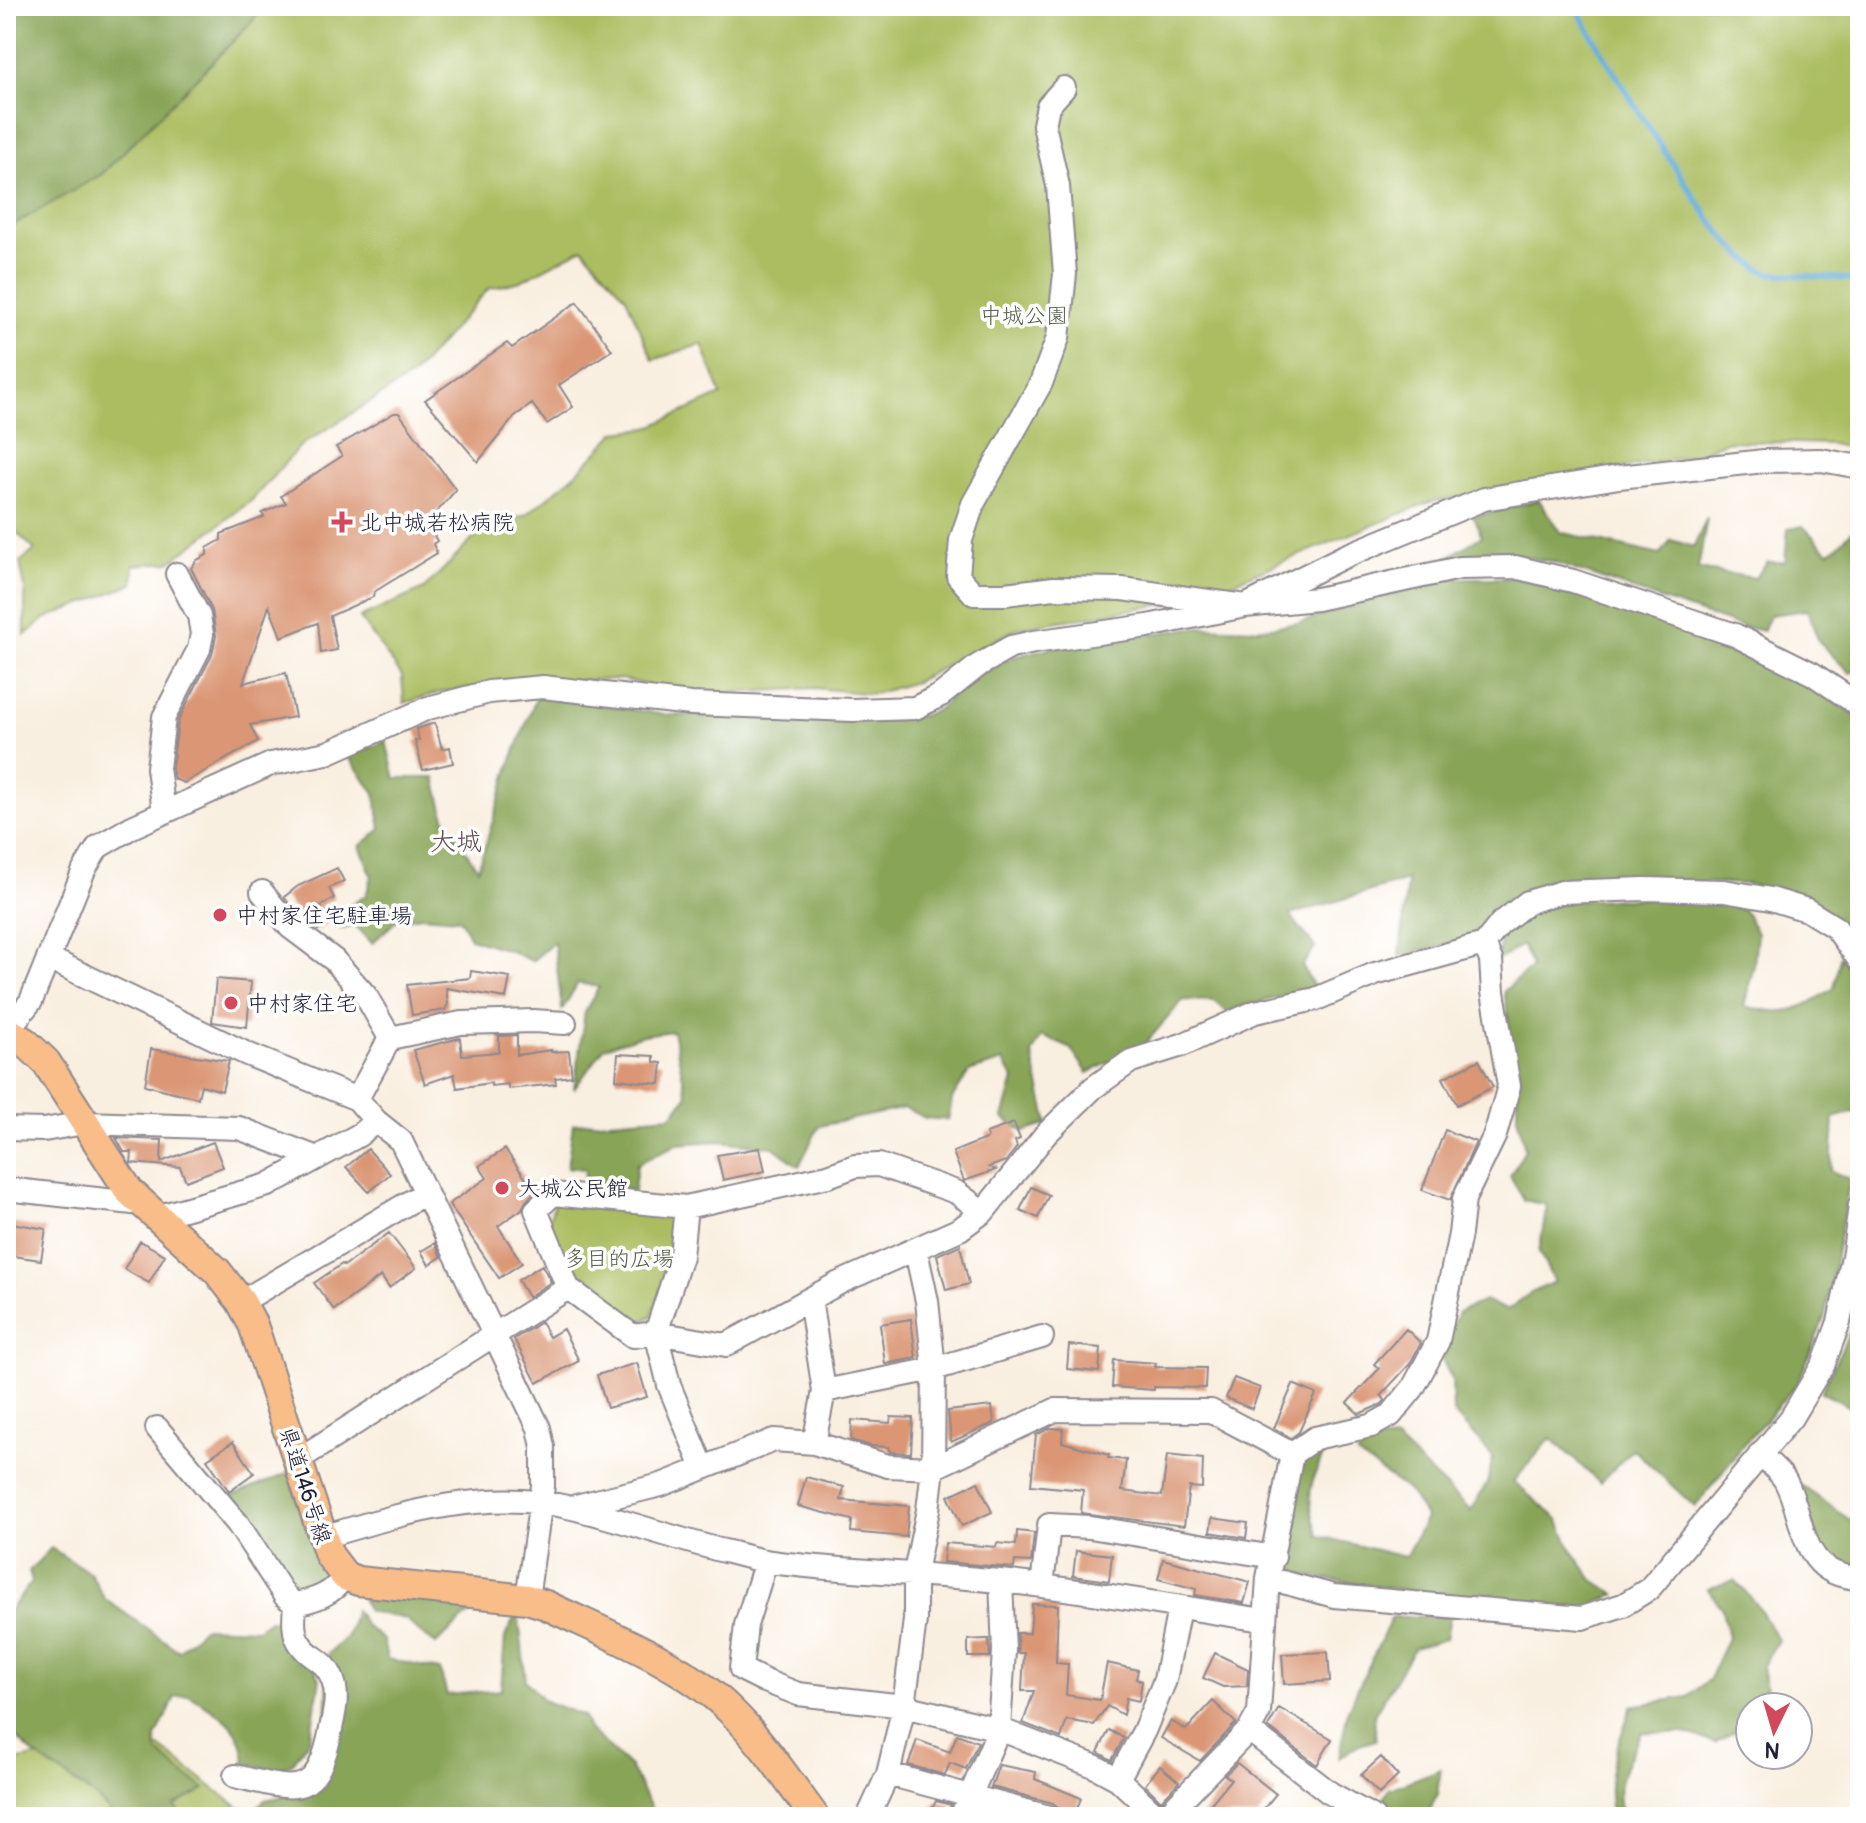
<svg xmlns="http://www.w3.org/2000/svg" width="1866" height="1823" viewBox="0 0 1866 1823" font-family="Pangolin,'Klee One',sans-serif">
  <rect width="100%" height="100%" fill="#fff"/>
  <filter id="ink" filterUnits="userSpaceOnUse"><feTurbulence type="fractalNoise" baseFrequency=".0125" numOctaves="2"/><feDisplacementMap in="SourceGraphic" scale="16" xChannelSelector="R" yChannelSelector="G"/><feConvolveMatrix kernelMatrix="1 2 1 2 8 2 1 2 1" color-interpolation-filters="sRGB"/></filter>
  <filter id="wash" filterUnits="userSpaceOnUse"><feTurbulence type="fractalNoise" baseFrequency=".006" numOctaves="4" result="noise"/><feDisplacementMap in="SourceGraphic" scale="32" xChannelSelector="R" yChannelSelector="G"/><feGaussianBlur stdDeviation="1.8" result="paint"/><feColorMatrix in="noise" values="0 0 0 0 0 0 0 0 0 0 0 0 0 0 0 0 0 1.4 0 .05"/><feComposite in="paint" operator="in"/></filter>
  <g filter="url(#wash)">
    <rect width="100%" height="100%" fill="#f9efe0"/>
    <!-- green -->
    <path fill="#abbd60" stroke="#66704e" stroke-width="2" d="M6,6H1860V450L1831,444L1728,441L1691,456L1430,502L1189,600L1017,628L915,682L873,694L815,688L694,695L621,679L520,682L442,692L404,703L402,676L360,618L424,589L485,527L526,515L575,475L616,432L648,428L721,395L702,344L653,360L626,297L583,248L521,281L488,289L413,375L300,446L252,500L170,562L134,565L133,584L46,618L25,635V588L20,562L35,550L14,530L6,538Z
      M555,1200L678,1213L671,1257L652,1316L635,1325L577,1288L549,1221Z
      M142,1734L252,1817H6V1763Z"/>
    <!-- forest -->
    <path fill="#88a456" stroke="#556348" stroke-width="2" d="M6,6H263L249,25L102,174L6,229Z
      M1539,500L1560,532L1660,555L1671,540L1694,547L1707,518L1698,569L1755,578L1768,562H1785L1788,529L1803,526L1828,552L1837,547L1860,522V669L1850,673L1819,642L1807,610L1770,615L1763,631L1732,624L1550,561L1504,554L1446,558L1482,536L1473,517Z
      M1447,578H1518L1601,600L1741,649L1809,685L1860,719V942L1838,920L1803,898L1747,884L1627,880L1551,882L1504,907L1472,939L1400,956L1407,880L1290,915L1315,947L1302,966L1314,987L1227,1012L1215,1001L1183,1000L1144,1045L1088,1073L1070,1048L1042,1036L1032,1053L1048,1124L1024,1132L1003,1118L1014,1079L1003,1061L969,1072L952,1099L948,1120L925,1118L905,1108L819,1126L799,1166L773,1147L719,1141L677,1144L637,1164L634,1191L584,1186L585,1169L567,1167L573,1124L671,1116L687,1096L673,1031L643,1035L605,1047L574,1089L585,1011L599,987L578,983L562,1010L554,942L532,961L510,951L470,938L460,919L421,916L396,921L372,943L356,926L341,929L339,913L366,895L372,876L360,846L381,829L375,793L348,757L386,741L395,778H435L446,821L478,869L511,762L537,696L668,715L918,717L937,710L975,677L1013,657L1049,648L1200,627L1257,629L1298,623Z
      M1645,898L1708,900L1743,909L1757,933L1754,965L1744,1006C1786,1017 1798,1011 1834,988L1840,956L1857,977L1860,990V1110L1834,1118L1831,1171L1850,1179L1825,1316L1798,1383L1747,1441L1695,1507L1633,1449L1600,1483L1551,1438L1513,1482L1558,1519L1572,1550L1593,1580L1616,1595L1581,1609L1400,1590L1287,1573C1285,1531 1291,1493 1307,1453L1327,1449C1308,1483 1305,1499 1319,1536L1405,1557L1426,1518L1408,1490L1357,1455L1370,1442L1396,1440L1471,1511L1487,1483L1493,1457L1453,1412L1452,1379L1440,1356L1458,1312L1485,1301L1507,1310L1529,1294L1554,1282L1539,1252L1547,1205L1524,1200L1510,1176L1525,1149L1517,1116V1076L1504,991L1532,967L1522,945L1497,961L1502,933L1527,913L1571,901Z
      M1860,1293V1412L1821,1392L1850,1331Z
      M289,1473L314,1550L328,1578L308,1591L293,1593L230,1497Z
      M1795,1481L1860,1527V1569H1849L1820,1549Z
      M51,1548L90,1573L105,1599L179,1651L204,1627L257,1629L270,1620H283L311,1660L320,1679L310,1738L292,1764L273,1770L245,1763C243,1724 219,1714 189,1695L175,1697L156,1737L157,1751L179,1771L205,1789L174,1806L186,1817H114C86,1779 33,1766 6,1724V1615L32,1581L29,1571Z
      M1734,1580L1756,1603L1778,1640L1762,1667L1769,1706L1750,1707V1722L1715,1743L1683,1733L1642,1732C1630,1756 1608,1791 1624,1817H1613C1603,1777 1618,1743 1632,1706L1688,1697L1709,1679L1728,1638L1722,1609L1708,1589Z
      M379,1595L464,1601L475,1609L436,1644L418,1631L406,1619L367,1611L362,1599Z
      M355,1610L365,1625L383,1640L387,1659L440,1670L447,1695L501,1690L505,1637L518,1611L526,1681L543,1700L583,1716L589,1729L630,1767L656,1817H247L265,1800L299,1793L325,1776L328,1654L347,1636Z
      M1450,1616L1446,1639L1414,1648L1374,1715L1376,1740L1356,1746L1339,1758L1348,1709L1392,1617Z
      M1441,1769L1437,1794L1427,1817L1399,1814L1379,1807L1389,1789Z"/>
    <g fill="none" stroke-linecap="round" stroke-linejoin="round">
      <!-- stream -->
      <path stroke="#5aa8d3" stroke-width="6" d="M1575,6C1608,63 1642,119 1679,173C1702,208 1729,254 1768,273L1860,280"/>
    </g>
    <g id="blocks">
      <!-- building -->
      <path fill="#da9674" d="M577,302L612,350L559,385L573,407L547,424L532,404L515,416L478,462L425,400L507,343L512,348Z
        M394,413H399L456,490L427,523L437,541L433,544L437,553L374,592L373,597L330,616L337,650L321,653L318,623L281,637L269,606L243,683L286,673L295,717L250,725L258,741L184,783L174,779L172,768L178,721L212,655L216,636L212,610L191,568L197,560L207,555V548L221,540V534L264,517L262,513L286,503L281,496L342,456L336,447Z
        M435,723L442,749L450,747L453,763L423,770L415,741L419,740L416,729Z
        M337,868L344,881L329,888L334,898L320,907L331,920L318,930L300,917L284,897L298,886Z
        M471,971L510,977L506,998L446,988L448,1004L445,1010L412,1015L407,985L470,978Z
        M216,979L251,982L247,1027L212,1022Z
        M517,1035V1055L551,1050V1052L569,1051L572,1076L555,1078L556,1084L508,1089V1084L491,1086V1083L457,1088L454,1074L425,1084L413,1050L460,1038L462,1055L499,1052V1036Z
        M151,1049L229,1061L222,1091L201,1085L198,1098L145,1085Z
        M618,1054L654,1056V1062L662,1063L660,1084L616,1079Z
        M1479,1060L1493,1087L1457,1105L1443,1078Z
        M1014,1123L1020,1139L1015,1141L1017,1147L1006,1161L989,1167L996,1170L964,1181L953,1152L988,1138L986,1133Z
        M1445,1130L1476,1142L1450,1200L1422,1190Z
        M116,1138L162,1140L161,1162L213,1142L223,1167L186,1181L180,1167L131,1163L132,1152H124Z
        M760,1148L765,1171L723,1180L717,1155Z
        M368,1149L390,1174L369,1192L346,1167Z
        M505,1149L535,1192L526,1201L522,1209L498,1226L522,1263L499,1278L449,1204L487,1178L479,1166Z
        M1031,1187L1049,1195L1038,1218L1020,1210Z
        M6,1222L46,1229L41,1260L6,1255Z
        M389,1233L416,1268L389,1288L381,1276L334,1310L314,1283L342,1264L344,1266Z
        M140,1241L165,1255L149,1283L124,1269Z
        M435,1243L441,1257L429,1265L421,1251Z
        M960,1245L969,1284L946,1290L937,1255Z
        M542,1265L551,1282L528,1297L518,1280Z
        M911,1319L916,1358L885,1364L880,1324Z
        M541,1322L549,1337L563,1329L579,1361L537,1383L514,1339Z
        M1406,1329L1421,1343L1410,1364L1381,1395L1385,1400L1382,1404L1359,1414L1347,1403L1379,1369L1374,1364Z
        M1069,1345L1101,1348L1099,1372L1067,1369Z
        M1114,1360L1156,1363L1155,1367L1206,1368L1205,1388L1154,1387V1390L1112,1387Z
        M637,1363L647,1397L607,1408L597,1375Z
        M1234,1378L1260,1388L1252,1409L1226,1398Z
        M1293,1384L1316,1394L1299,1432L1291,1438L1274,1428Z
        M992,1406L994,1423L951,1442L948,1411Z
        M891,1417L913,1418L911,1453L890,1452L888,1447L871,1446L851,1440L852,1420L890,1423Z
        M1050,1428L1063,1429L1062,1442L1109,1455L1108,1458L1126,1460L1122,1491L1162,1496L1167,1455L1203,1459L1202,1488L1189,1487L1184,1526L1081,1513L1083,1490L1031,1485L1036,1435Z
        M233,1442L254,1473L229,1491L207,1459Z
        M806,1477L844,1487L841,1500L909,1506L906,1537L851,1532L852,1520L798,1506Z
        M978,1482L992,1512L962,1526L948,1496Z
        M1212,1518L1248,1523L1246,1538L1210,1532Z
        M1017,1531L1034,1533L1031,1562L1015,1561L1014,1568L943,1562L945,1543L996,1547L997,1543L1016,1545Z
        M1076,1551L1112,1555L1109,1581L1073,1576Z
        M1163,1559L1250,1582L1244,1603L1195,1595L1196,1589L1158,1579Z
        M1032,1604L1058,1605L1056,1663L1068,1664L1066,1695L1100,1700L1107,1663L1138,1670L1136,1679L1142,1681L1139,1701L1126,1698L1123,1715L1107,1706L1094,1725L1067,1720L1061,1738L1023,1723L1034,1691H1022L1024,1653H1018L1017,1633H1030Z
        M985,1639H989L990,1657H968V1640Z
        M1328,1652L1330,1681L1284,1684L1282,1654Z
        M1215,1653L1248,1669L1247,1686L1223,1687L1203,1678Z
        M1213,1701L1236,1723L1200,1761L1161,1738L1171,1721L1186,1730Z
        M1279,1708L1332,1739L1317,1765L1268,1727Z
        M1109,1730L1124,1738L1112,1760L1098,1752Z
        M957,1734L978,1742L966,1769L950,1763L945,1775L908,1765L917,1740L950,1752Z
        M1381,1757L1398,1776L1379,1794L1361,1775Z
        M1237,1763L1276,1794L1257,1817H1200L1231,1779L1225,1775Z
        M999,1765L1036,1772L1035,1779L1081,1798L1074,1817L1063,1814L1059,1808L1053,1803L991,1787Z
        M1160,1766L1179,1782L1161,1801L1145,1785Z
        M936,1801L951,1805L947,1817H928Z"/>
    </g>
  </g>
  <g filter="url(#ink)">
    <use href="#blocks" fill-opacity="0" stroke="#8e888e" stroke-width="2"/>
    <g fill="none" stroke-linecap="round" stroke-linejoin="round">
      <defs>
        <path id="minor" d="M1064,88L1048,106L1044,125L1058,186L1065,274L1058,338L1041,383L973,504L961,540L958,576L974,594H1005L1054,588L1122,589L1245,606L1343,557L1484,499L1619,477L1764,461L1821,460L1860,467
          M164,812L158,768L164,717L199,649L202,634L199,616L177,574
          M262,892L290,927L334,960L366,996L390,1038
          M48,958L247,1054L357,1099L376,1121L401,1141L539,1428L543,1447V1486L527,1599
          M6,1027L15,1021L31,1001L84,870L98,847L132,827L271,764L327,753L428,708L489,692L543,687L691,704L853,710L915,708L941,695L979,665L1011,647L1034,642L1148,626L1245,606L1317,599L1460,568L1515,567L1573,581L1735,635L1813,674L1860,706
          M357,1099L390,1038L461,1023L533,1021L565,1023
          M6,1129L44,1130L84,1123L239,1128L317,1158
          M6,1189L142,1204
          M686,1207L553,1194L536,1210L568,1288L633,1336L656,1333L681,1256L686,1207L828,1176L855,1166L879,1165L956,1192L983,1212
          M156,1217L268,1185L359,1135L376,1121
          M810,1299L824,1391L814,1443
          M241,1302L425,1193
          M824,1391L934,1369L1042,1337
          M157,1428L238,1524L285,1596L295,1604C316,1600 333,1594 345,1576
          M1760,1454C1768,1463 1781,1472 1786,1482C1806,1521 1799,1576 1860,1578
          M299,1459L568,1288
          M703,1468L669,1385L656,1333L726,1345L839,1283L960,1229L983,1212L1046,1134L1093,1088L1131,1061L1182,1045L1255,1012L1316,999L1375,974L1484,944L1500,924L1528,902L1562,892L1644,889L1724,891L1771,899L1807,910L1836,928L1860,961
          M576,1506L661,1485L774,1440L814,1443L888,1466L933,1468L1055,1410L1211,1411L1292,1454
          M323,1537C404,1513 487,1487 572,1508C623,1520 673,1538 724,1551C739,1554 755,1560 771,1562C847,1572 924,1573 1000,1581C1088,1590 1176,1607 1264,1620
          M766,1561L746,1625L741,1669L765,1681L798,1694L904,1706L999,1729L1094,1766L1118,1779L1158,1817
          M1268,1578L1334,1596L1582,1618L1623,1605L1649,1589L1791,1418L1824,1363L1839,1322L1854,1252L1860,1205
          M1042,1586L1049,1525L1090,1527L1274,1557
          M1249,1730L1330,1793L1373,1817
          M888,1774L1049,1817
          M235,1776C297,1791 317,1800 331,1729C334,1713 339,1696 333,1680C324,1657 311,1660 301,1645C292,1634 294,1618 295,1604
          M1118,1779L1144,1731L1165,1680L1179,1608
          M868,1817L888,1774L904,1706L915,1620V1572L928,1510L933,1468L934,1369L927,1301L916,1251
          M961,1817L999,1729L1004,1651L1001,1581
          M1165,1817L1249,1730L1259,1712L1268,1578L1292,1454L1315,1438L1371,1426L1391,1415L1413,1388L1438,1341L1460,1234L1464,1199L1495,1135L1509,1086L1493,992L1491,960L1484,944"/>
        <path id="major" d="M6,1030L25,1042L46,1062L129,1191L217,1271L241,1302L253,1325L329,1555L345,1576L358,1581L527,1599L546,1605C606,1634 683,1663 731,1711C763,1742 788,1781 815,1817"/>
      </defs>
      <!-- minor casing -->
      <use href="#minor" stroke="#8e888e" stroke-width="26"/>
      <!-- major casing -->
      <use href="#major" stroke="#8e888e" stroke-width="32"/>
      <!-- minor -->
      <use href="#minor" stroke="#fff" stroke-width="22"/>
      <!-- major -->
      <use href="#major" stroke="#f8bd89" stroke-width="28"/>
    </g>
  </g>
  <!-- markers -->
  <g fill="#d1495b" stroke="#fff" stroke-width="3">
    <path d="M338 510h8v8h8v8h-8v8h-8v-8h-8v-8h8z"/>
    <circle cx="220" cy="915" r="8"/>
    <circle cx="231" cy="1003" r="8"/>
    <circle cx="502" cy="1188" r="8"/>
  </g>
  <g text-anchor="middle" stroke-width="7" stroke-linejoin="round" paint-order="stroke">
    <!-- park labels -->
    <g font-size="22" fill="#59604a" stroke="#fff">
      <text x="1024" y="323">中城公園</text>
      <text x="619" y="1266">多目的広場</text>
    </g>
    <!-- poi labels -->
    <g font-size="22" fill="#22223b" stroke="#fff" text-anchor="start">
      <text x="360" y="530">北中城若松病院</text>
      <text x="236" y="923">中村家住宅駐車場</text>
      <text x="247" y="1011">中村家住宅</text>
      <text x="518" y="1196">大城公民館</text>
    </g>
    <!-- street labels -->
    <g font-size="22" fill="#22223b" stroke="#fff">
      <text transform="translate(306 1485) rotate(72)" y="8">県道146号線</text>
    </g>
    <!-- quarter labels -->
    <g font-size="26" fill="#624b4f" stroke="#fff">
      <text x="456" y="850">大城</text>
    </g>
  </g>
  <!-- margin -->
  <rect width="1866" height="1823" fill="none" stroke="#fff" stroke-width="32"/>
  <!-- north arrow -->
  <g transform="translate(1774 1731) rotate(185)"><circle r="38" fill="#ffffff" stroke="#a7a7b1" stroke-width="2"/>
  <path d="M0-6L14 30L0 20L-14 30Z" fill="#d1495b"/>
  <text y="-12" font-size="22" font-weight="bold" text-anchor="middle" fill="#22223b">N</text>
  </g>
</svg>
